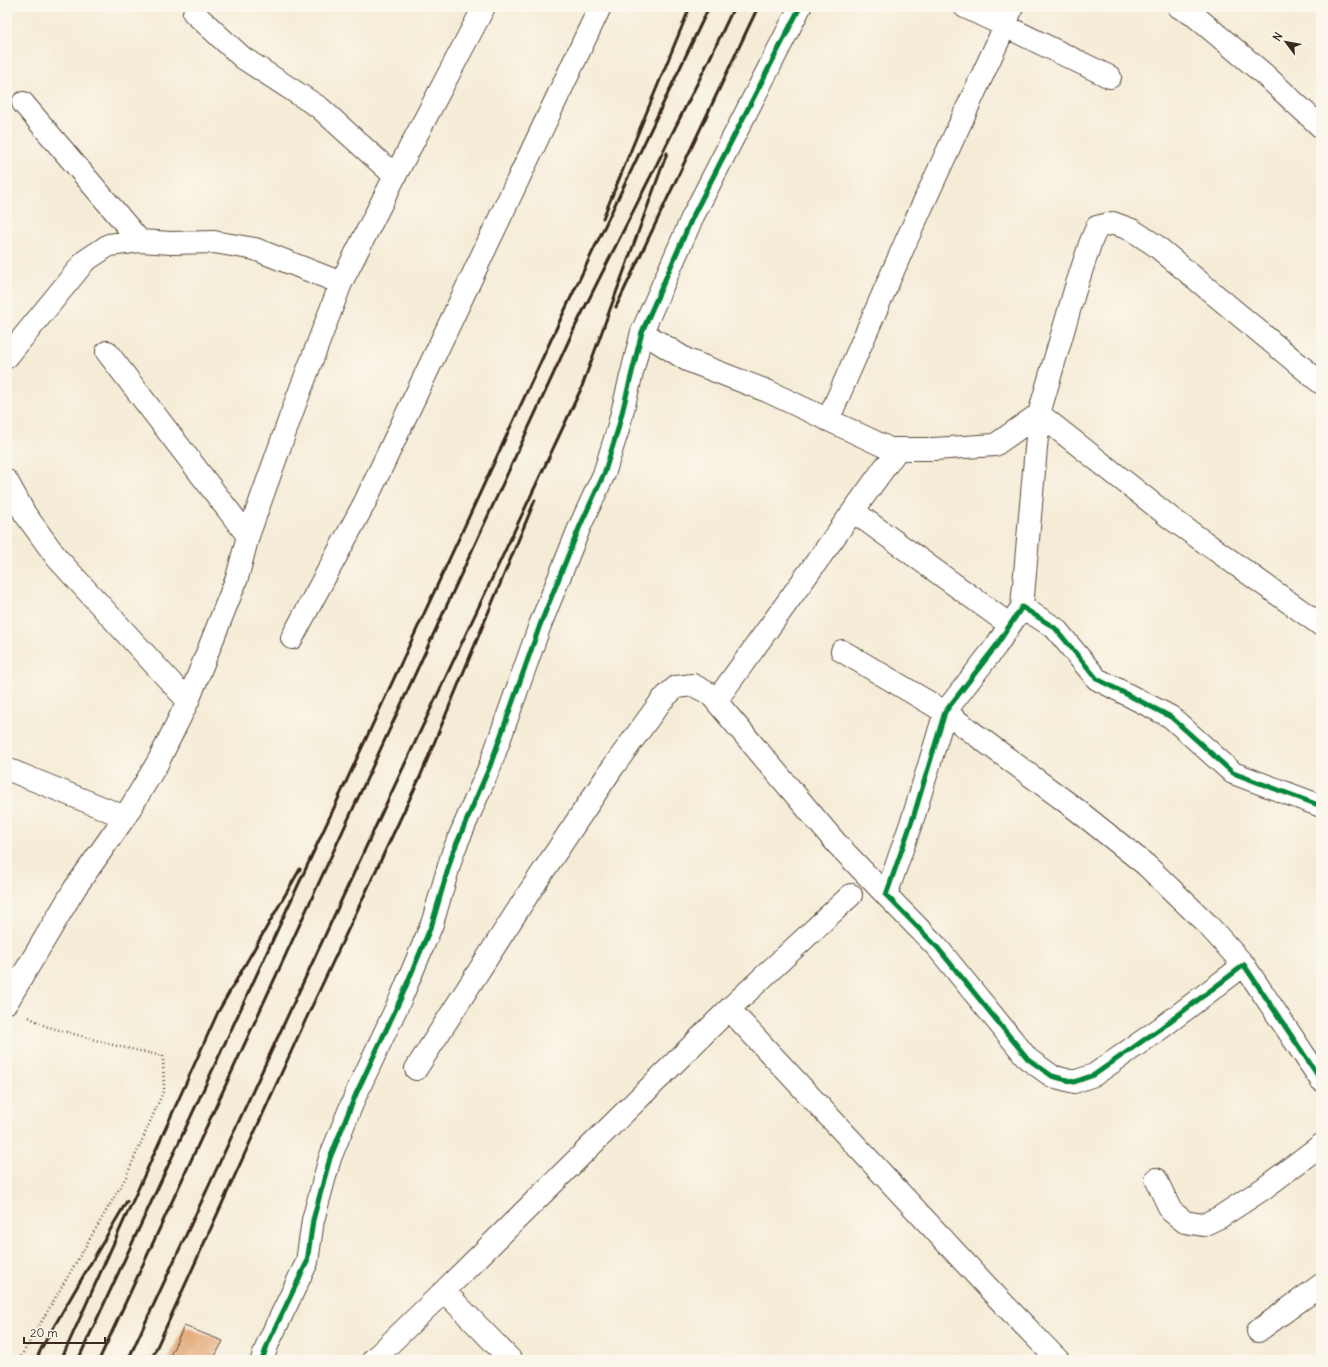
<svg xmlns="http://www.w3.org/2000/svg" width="1328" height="1367" viewBox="0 0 1328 1367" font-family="Delius,sans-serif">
  <rect width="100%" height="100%" fill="#fbf7ec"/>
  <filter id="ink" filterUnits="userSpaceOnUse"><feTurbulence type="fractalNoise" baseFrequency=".025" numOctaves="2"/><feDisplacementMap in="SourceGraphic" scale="8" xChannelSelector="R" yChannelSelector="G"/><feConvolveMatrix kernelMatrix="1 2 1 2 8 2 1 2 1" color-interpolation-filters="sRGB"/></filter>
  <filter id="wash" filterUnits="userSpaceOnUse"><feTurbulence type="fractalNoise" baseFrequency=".012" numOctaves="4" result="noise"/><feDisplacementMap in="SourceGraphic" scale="16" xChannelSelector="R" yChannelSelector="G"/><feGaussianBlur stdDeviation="0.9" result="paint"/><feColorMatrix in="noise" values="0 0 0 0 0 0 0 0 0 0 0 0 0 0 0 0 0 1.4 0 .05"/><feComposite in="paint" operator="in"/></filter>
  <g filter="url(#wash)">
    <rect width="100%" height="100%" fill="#f5ecd7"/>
    <g id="blocks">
      <!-- building -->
      <path fill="#e0a36e" d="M184,1326L223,1341L213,1360H168Z"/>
    </g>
  </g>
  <g filter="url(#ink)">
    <use href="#blocks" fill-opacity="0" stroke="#57473a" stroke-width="1"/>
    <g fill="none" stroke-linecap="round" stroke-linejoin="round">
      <defs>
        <path id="minor" d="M1012,7L1005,26L1110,77
          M1179,7L1195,16L1265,75L1321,127
          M194,13L243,58L320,108L395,176
          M23,103L140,241
          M642,332L687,360L767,391L890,449H934L995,445L1039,414L1172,519L1321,625
          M107,352L248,536
          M7,357L85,261L109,245L140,241L171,243L214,242L255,249L341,283
          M828,420L907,239L1005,26L965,7
          M7,481L25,514L57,558L188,701
          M853,511L1010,625
          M1022,607L1039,414L1075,290L1090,244L1097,227L1113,223L1132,230L1155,245L1321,383
          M292,638L364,504L600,7
          M842,651L945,712L1077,810L1146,865L1206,923L1244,965
          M716,701L898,449
          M7,769L125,817
          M1321,806L1233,773L1171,717L1097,679L1055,628L1022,607L996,646L945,712L914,815L886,895L937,947L1028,1059L1052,1076L1074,1082L1094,1075L1161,1028L1244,965L1321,1080
          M7,1002L75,888L125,817L158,762L188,701L237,578L248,536L295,404L341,283L395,176L484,7
          M729,1009L994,1294L1058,1360
          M416,1069L530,891L613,767L662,700L676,687L693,685L710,694L837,844L886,895
          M1156,1179L1171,1211L1185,1222L1203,1225L1220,1217L1263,1189L1321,1145
          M444,1291L511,1360
          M1258,1331L1321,1285
          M262,1360L268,1343L307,1262L313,1220L330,1158L356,1094L401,998L432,924L453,852L490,766L540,625L580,526L604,474L618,429L642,332L693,216L800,7
          M373,1360L444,1291L729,1009L851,895"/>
      </defs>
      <!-- minor casing -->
      <use href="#minor" stroke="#57473a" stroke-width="24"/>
      <!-- path -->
      <path stroke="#57473a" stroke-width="2.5" stroke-dasharray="1 3" stroke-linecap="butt" d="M19,1360L126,1177L164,1090L163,1056L117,1046L45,1026L27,1016"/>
      <!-- minor -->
      <use href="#minor" stroke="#fff" stroke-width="22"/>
      <!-- rail -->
      <path stroke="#3b2a1e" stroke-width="3" d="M603,218L690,7
        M616,307L758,7
        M36,1360L42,1347L127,1201
        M61,1360L218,1012L300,869
        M78,1360L562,316L709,7
        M99,1360L575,327L710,58L734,7
        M128,1360L372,834L581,389L667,153
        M151,1360L306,1019L420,777L535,500"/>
      <defs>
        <path id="cycleway" d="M1321,806L1233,773L1171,717L1097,679L1055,628L1022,607L996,646L945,712L914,815L886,895L937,947L1028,1059L1052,1076L1074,1082L1094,1075L1161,1028L1244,965L1321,1080
          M262,1360L268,1343L307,1262L313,1220L330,1158L356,1094L401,998L432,924L453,852L490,766L540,625L580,526L604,474L618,429L642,332L693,216L800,7"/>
      </defs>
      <!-- cycleway casing -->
      <use href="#cycleway" stroke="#fbf7ec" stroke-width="8"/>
      <!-- cycleway -->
      <use href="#cycleway" stroke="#00873e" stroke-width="5"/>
    </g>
  </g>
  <!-- margin -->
  <rect width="1328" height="1367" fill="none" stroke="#fbf7ec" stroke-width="24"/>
  <!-- north arrow -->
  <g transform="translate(1286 42) rotate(302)" stroke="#fbf7ec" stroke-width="3" paint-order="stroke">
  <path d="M0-3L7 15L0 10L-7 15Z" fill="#3b2a1e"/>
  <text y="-6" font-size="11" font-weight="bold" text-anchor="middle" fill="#3b2a1e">N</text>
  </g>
  <!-- scale -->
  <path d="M24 1337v6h81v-6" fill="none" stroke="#3b2a1e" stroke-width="2"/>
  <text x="30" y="1337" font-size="12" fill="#3b2a1e" stroke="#fbf7ec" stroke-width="3" paint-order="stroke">20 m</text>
</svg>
